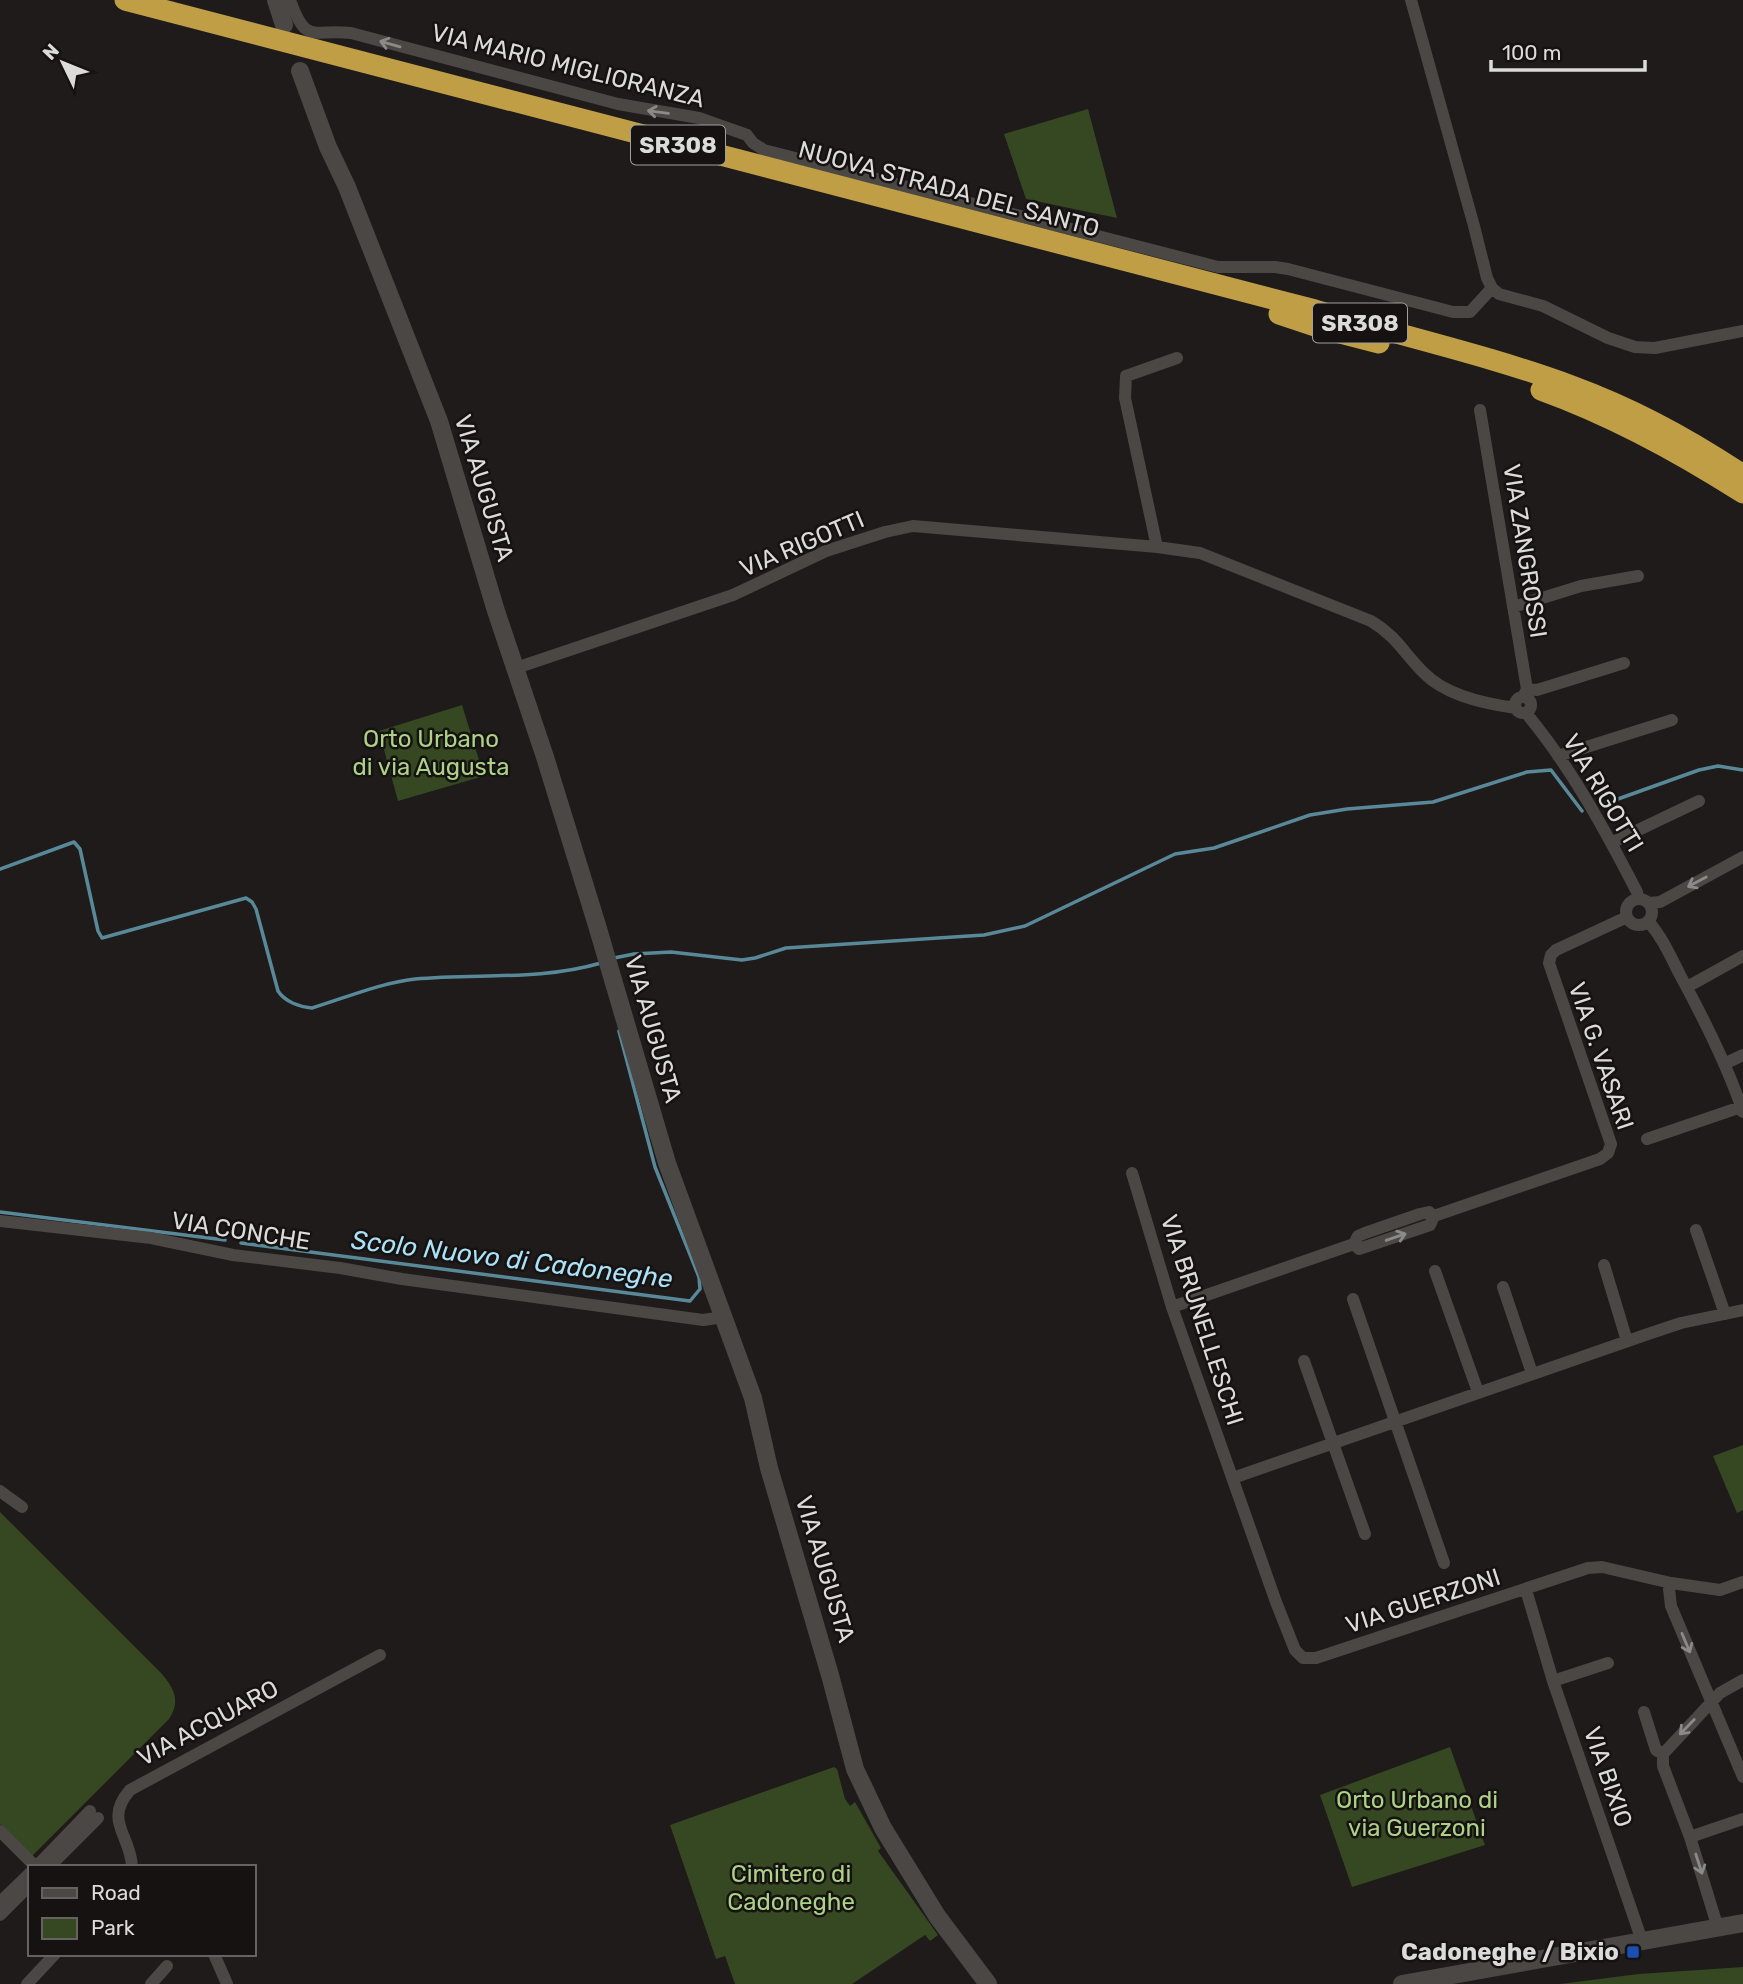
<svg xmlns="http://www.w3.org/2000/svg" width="1743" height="1984" viewBox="0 0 1743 1984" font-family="Rubik,sans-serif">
  <rect width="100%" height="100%" fill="#1e1b1a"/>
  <!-- green -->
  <path fill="#364822" d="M1088,109L1117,218L1026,199L1004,134Z
    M462,705L484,776L398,801L379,731Z
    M1743,1445V1510L1737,1513L1713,1456Z
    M0,1512L161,1673C174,1688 181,1701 169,1719L32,1856L0,1824Z
    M1450,1747L1485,1845L1352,1887L1320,1795Z
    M834,1767L837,1769L845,1799L850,1806L855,1802L881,1848L878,1851L938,1935L930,1941L925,1935L852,1984H735L725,1956L716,1959L670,1825Z
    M1743,1967V1984H1560L1639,1974Z"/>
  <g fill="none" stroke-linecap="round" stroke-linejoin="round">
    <!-- stream -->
    <path stroke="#598999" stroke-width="3.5" d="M1604,804L1699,770L1718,766L1743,770
      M0,869L74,842L80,849L98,931L102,938L246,898L252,902L256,909L278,991C285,1002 300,1007 312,1008C345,998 380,983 415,979C477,973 539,981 601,963
      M614,958L634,954L671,952L742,960L755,958L786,948L984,935L1025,926L1175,854L1214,848L1310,815L1347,809L1433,802L1527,772L1551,770L1582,811
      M0,1212L225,1240
      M241,1243L690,1301L700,1289L699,1277L655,1167L619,1031"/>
    <!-- street -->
    <path stroke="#4a4745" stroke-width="12" d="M290,0C306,45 312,29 351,33L618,104L699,118L747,135L753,143L764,150L1218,267H1275L1288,269L1453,312H1470L1492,288
      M1411,0L1474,226L1487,278L1492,288L1499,294L1543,306L1608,338L1635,347L1655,348L1743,331
      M1480,410L1527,689L1523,697
      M1157,547L1125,398L1126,376L1177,358
      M1513,607L1581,586L1638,576
      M516,668L733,595L826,551L885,532L913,526L1157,547L1200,553L1371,621C1398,637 1404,654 1425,674C1447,696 1486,704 1516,708
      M1527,689L1537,690L1624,663
      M1515 705a8 8 0 1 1 16 0a8 8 0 1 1-16 0Z
      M1526,713C1571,767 1605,830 1637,892L1638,898
      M1558,756L1672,720
      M1611,843L1699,801
      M1626 912a13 13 0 1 1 26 0a13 13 0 1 1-26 0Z
      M1649,903L1660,902L1743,857
      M1648,921C1662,937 1670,955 1679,973C1703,1017 1727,1064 1743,1112
      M1687,987L1743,956
      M1724,1064L1743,1055
      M1647,1139L1741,1107
      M1132,1173L1172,1307L1276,1602L1295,1650L1303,1658H1316L1588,1568L1602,1567L1671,1583L1720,1590L1743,1582
      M0,1221L151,1238L233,1255L340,1268L402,1279L703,1320L724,1317
      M1696,1230L1725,1314
      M1354,1244L1358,1236L1365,1233L1420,1214L1429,1212L1434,1216L1600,1159L1608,1153L1611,1144L1549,963L1551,955L1556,950L1627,917
      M1604,1265L1627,1341
      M1435,1271L1478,1392
      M1503,1287L1532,1373
      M1353,1299L1444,1563
      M1172,1307L1354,1244L1359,1249L1430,1225L1434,1216
      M1304,1361L1365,1534
      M1233,1478L1648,1334L1681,1323L1743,1310
      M0,1491L22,1507
      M1671,1583L1669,1589L1671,1606L1743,1777
      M1526,1590L1553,1681
      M1608,1663L1553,1681L1639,1932L1641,1942
      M1644,1712L1656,1750L1663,1754
      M1663,1754V1766L1690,1837L1718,1928
      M1663,1754L1720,1693L1743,1680
      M0,1831L36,1867
      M1690,1837L1743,1819
      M36,1867L90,1811
      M49,1867L98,1818
      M132,1867C131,1835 103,1821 130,1790L380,1655
      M0,1902L30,1873
      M0,1915L30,1885
      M214,1954L227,1984
      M27,1984L55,1954
      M151,1984L167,1966"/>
    <!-- secondary -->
    <path stroke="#4a4745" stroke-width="18" d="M276,0L284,25
      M300,71L328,147L347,187L439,421L496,611L545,757L596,922L667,1163L753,1398L769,1468L830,1675L855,1769L883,1828L937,1916L988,1984
      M1402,1984L1743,1923"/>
    <!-- highway -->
    <path stroke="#bf9e45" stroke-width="21" d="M125,0L1315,310C1401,336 1488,355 1572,386C1632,408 1691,440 1743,475
      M1279,314L1321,328L1379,343
      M1541,390C1613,416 1679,452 1743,493"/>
  </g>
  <!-- one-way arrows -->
  <defs><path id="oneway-shaft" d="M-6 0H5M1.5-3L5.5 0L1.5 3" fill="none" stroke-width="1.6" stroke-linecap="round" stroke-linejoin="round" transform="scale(1.75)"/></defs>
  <g stroke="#8c8a88">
    <use href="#oneway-shaft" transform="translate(390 44) rotate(-164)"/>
    <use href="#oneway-shaft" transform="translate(658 112) rotate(-172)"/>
    <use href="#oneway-shaft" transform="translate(1697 882) rotate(152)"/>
    <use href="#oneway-shaft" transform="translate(1396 1237) rotate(-19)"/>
    <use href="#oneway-shaft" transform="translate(1686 1643) rotate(67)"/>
    <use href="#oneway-shaft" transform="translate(1687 1727) rotate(134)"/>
    <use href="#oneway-shaft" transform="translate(1699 1864) rotate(72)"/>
  </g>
  <!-- markers -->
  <rect fill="#1a4fb4" stroke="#151211" stroke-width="2.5" x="1626" y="1945" width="14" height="14" rx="3.5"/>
  <g text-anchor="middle" stroke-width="5" stroke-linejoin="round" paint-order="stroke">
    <!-- shield labels -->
    <g fill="#151211" stroke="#a19f9e" stroke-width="2">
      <rect x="631" y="125.5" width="94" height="39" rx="5"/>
      <rect x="1313" y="303.5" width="94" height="39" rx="5"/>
    </g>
    <g font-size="23" font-weight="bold" fill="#dddbda">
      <text x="678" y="153">SR308</text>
      <text x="1360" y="331">SR308</text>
    </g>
    <!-- street labels -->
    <g font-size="24" fill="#dddbda" stroke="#151211">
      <text transform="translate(568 66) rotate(14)" y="8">VIA MARIO MIGLIORANZA</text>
      <text transform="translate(949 189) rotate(15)" y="8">NUOVA STRADA DEL SANTO</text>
      <text transform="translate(484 488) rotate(73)" y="8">VIA AUGUSTA</text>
      <text transform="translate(802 544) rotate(-23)" y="8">VIA RIGOTTI</text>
      <text transform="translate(1525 551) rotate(81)" y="8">VIA ZANGROSSI</text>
      <text transform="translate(1603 793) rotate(59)" y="8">VIA RIGOTTI</text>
      <text transform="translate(653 1029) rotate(74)" y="8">VIA AUGUSTA</text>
      <text transform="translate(1601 1056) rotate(71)" y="8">VIA G. VASARI</text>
      <text transform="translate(241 1231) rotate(9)" y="8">VIA CONCHE</text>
      <text transform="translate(1202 1320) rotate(72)" y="8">VIA BRUNELLESCHI</text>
      <text transform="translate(825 1569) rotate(73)" y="8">VIA AUGUSTA</text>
      <text transform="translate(1423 1601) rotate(-18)" y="8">VIA GUERZONI</text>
      <text transform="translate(208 1723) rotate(-28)" y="8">VIA ACQUARO</text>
      <text transform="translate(1608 1777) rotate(71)" y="8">VIA BIXIO</text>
    </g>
    <!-- park labels -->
    <g font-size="24" fill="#acd187" stroke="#151211">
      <text x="431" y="747">Orto Urbano<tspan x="431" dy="28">di via Augusta</tspan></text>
      <text x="1417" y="1808">Orto Urbano di<tspan x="1417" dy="28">via Guerzoni</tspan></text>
      <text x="791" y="1882">Cimitero di<tspan x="791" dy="28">Cadoneghe</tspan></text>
    </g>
    <!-- poi labels -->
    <g font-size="24" font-weight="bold" fill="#dddbda" stroke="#151211" text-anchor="end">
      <text x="1619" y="1960">Cadoneghe / Bixio</text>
    </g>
    <!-- water labels -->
    <g font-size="26" font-style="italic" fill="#abe2f8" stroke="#151211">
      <text transform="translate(512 1259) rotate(7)" y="9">Scolo Nuovo di Cadoneghe</text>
    </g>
  </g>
  <!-- legend -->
  <rect x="28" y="1865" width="228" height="91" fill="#151211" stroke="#656261" stroke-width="2"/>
  <rect x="42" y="1888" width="35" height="10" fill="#4a4745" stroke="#656261" stroke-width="2"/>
  <text x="91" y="1900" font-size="21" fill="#dddbda">Road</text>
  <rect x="42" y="1918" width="35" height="21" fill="#364822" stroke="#656261" stroke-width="2"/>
  <text x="91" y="1935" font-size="21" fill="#dddbda">Park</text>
  <!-- north arrow -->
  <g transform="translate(63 63) rotate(313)" stroke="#151211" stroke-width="5" paint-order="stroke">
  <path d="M0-5L12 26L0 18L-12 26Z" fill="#dddbda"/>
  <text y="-10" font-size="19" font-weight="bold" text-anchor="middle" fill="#dddbda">N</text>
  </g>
  <!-- scale -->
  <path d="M1491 60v10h154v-10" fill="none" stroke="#dddbda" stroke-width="3.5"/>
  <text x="1502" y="60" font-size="21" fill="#dddbda" stroke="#151211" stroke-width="5" paint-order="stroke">100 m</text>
</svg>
